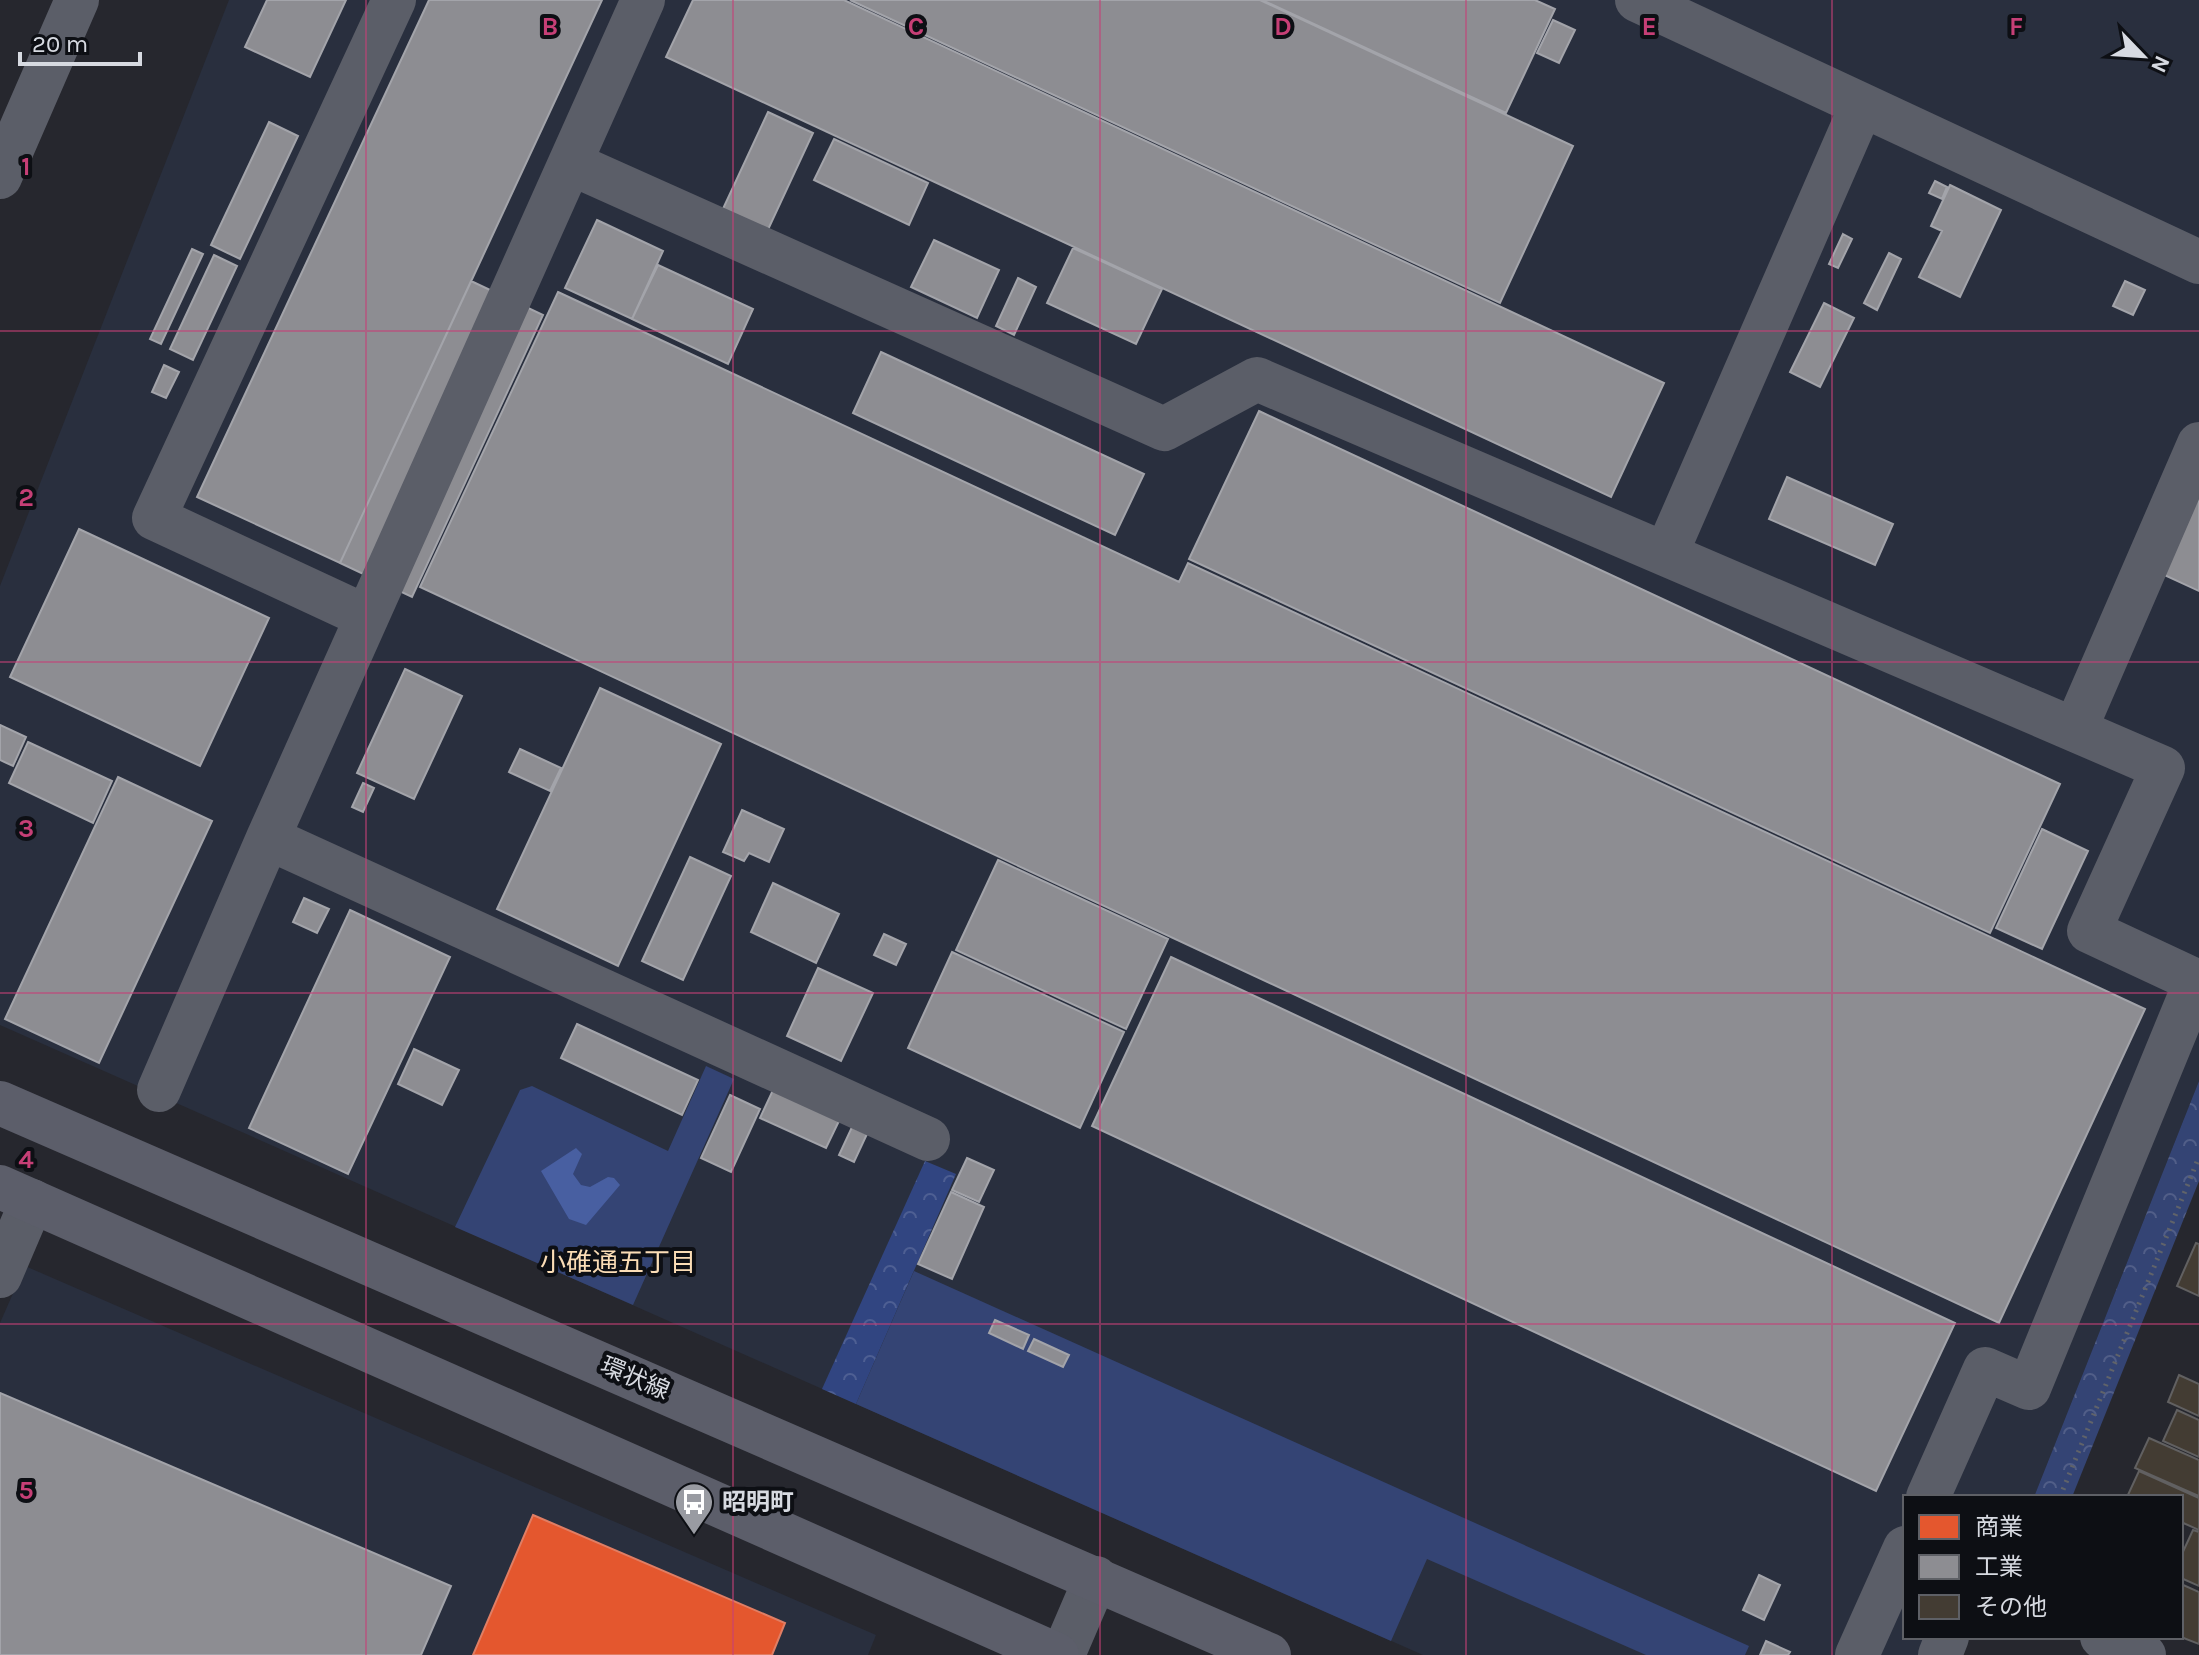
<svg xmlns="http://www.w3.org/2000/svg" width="2199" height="1655" viewBox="0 0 2199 1655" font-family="Karla,'Noto Sans JP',sans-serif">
  <defs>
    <pattern id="forest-crowns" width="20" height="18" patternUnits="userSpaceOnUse" patternTransform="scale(2)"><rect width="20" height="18" fill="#314581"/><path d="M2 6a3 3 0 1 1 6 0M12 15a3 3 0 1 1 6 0" fill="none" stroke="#4e5f93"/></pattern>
    <pattern id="park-crowns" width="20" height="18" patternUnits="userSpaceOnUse" patternTransform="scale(2)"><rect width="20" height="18" fill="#344474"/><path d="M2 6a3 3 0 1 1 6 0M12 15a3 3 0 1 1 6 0" fill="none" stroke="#515e88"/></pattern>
  </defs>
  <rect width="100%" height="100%" fill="#26272e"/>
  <!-- built -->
  <path fill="#292f3e" d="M229,0H2199V1081L2034,1497H1905V1637H1930L1922,1655H1423L0,1025V586Z
    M25,1266L876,1635L868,1655H0V1323Z"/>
  <!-- forest -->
  <path fill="url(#forest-crowns)" d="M925,1161L956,1174L856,1404L822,1389Z"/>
  <!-- park -->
  <path fill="url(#park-crowns)" d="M2199,1081V1181L2072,1497H2034Z"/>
  <!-- garden -->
  <path fill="#344474" d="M706,1066L734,1079L633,1305L455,1227L520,1090L532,1086L668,1151Z
    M914,1271L1749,1646L1745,1655H1646L1427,1559L1391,1641L856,1404Z"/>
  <!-- water -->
  <path fill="#485fa1" d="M576,1148L582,1154L573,1174L581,1185L590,1187L608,1177L614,1178L620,1185L586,1225L569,1219L541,1171Z"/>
  <!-- shops -->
  <path fill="#e4572e" stroke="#e07e64" stroke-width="2" d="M533,1515L785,1623L772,1655H473Z"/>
  <!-- industry -->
  <path fill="#8d8d92" stroke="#a3a4aa" stroke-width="2" d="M267,0H346L310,77L245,47Z
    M429,0H602L340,563L197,497Z
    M693,0H844L1664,383L1611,497L666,57Z
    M850,0H1260L1573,146L1500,303Z
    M1262,0H1535L1555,9L1506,113Z
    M1553,20L1575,30L1559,63L1537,53Z
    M768,112L813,133L766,234L721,213Z
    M269,122L298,136L240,259L211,245Z
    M834,139L928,183L909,225L814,180Z
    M1935,181L1947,187L1942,199L1929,193Z
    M1950,185L2001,210L1960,297L1919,277L1942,231L1931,226Z
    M597,220L663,251L632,319L565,288Z
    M1843,234L1852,239L1838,268L1829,264Z
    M934,240L999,270L977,318L911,287Z
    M1073,248L1162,289L1136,344L1047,303Z
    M192,249L203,254L161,344L150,339Z
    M1889,253L1901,259L1877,310L1864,303Z
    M214,255L237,266L193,360L170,349Z
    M658,265L753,309L728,364L632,319Z
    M1018,278L1036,287L1014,335L996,326Z
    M471,281L543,315L412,597L340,563Z
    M2125,281L2145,290L2133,315L2113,306Z
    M558,292L1179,582L1188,563L2145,1009L1999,1323L420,587Z
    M1824,303L1854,318L1820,387L1790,372Z
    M881,352L1144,474L1115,535L853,413Z
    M164,365L179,372L166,398L152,392Z
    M1259,411L2060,784L1990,933L1189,559Z
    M1787,477L1893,524L1875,565L1769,519Z
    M2199,494V591L2160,573Z
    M79,529L269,618L200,766L10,677Z
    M405,669L462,696L414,799L357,773Z
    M600,688L721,744L618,966L497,909Z
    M0,725L26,737L13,766L0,760Z
    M28,742L112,781L93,823L9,783Z
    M520,749L561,768L550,791L509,772Z
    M118,777L212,821L99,1063L5,1019Z
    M363,783L374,788L363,812L352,807Z
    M742,810L784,829L769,862L749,853L744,861L723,852Z
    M2042,829L2088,851L2042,949L1996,928Z
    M690,857L731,876L683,980L642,961Z
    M998,860L1168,939L1126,1029L956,950Z
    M773,883L839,914L816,963L751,932Z
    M304,898L329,909L317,933L293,922Z
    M350,910L450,957L348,1174L249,1128Z
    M884,934L906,944L896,965L874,955Z
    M952,952L1124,1032L1080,1128L908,1048Z
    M1171,957L1955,1323L1876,1491L1092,1126Z
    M818,968L873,993L841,1061L787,1036Z
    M577,1024L698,1080L682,1115L561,1058Z
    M414,1049L459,1070L442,1105L398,1084Z
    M773,1090L839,1121L826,1148L760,1118Z
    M730,1095L760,1109L731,1172L701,1158Z
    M852,1127L867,1134L854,1162L839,1155Z
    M967,1158L994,1170L979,1202L952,1190Z
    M951,1192L984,1207L952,1279L918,1264Z
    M995,1320L1029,1335L1023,1349L989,1333Z
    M1034,1339L1069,1355L1063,1367L1028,1351Z
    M0,1393L451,1586L421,1655H0Z
    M1759,1575L1780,1585L1764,1620L1743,1610Z
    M1766,1641L1790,1652L1788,1655H1760Z"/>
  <!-- building -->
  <path fill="#433c33" stroke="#616061" stroke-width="2" d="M2196,1243L2199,1244V1296L2177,1286Z
    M2179,1375L2199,1384V1416L2168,1402Z
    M2177,1410L2199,1420V1457L2163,1441Z
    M2149,1438L2199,1460V1496L2135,1468Z
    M2139,1471L2199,1498V1530L2181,1522V1497H2127Z
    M2193,1530L2199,1532V1586L2181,1578V1556Z
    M2181,1584L2199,1592V1644L2181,1637Z"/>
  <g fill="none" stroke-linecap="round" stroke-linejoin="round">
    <!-- path -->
    <path stroke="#60636a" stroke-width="5" stroke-dasharray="2 6" stroke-linecap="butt" d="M2060,1497L2199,1157"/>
    <!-- minor -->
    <path stroke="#5b5e68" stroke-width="44" d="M1637,0L2199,262
      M570,163L1164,429L1257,379L2075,730L2199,444
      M0,177L77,0
      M1666,554L1862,105
      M367,617L154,518L394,0
      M268,838L928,1139
      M159,1090L268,838L643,0
      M0,1276L32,1201
      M1928,1497L1985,1369L2029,1388L2196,981L2089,931L2163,768L2075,730
      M2102,1637L2144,1655
      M1063,1655L1096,1578
      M1857,1655L1905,1548
      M1940,1655L1947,1637"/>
    <!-- major -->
    <path stroke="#5c5e6a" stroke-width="44" d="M0,1103L1269,1655
      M0,1187L1057,1655"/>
  </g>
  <!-- grid -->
  <path fill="none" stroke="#c63f76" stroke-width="2" stroke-opacity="0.55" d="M366,0V1655M733,0V1655M1100,0V1655M1466,0V1655M1832,0V1655M0,331H2199M0,662H2199M0,993H2199M0,1324H2199"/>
  <!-- icons -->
  <defs>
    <symbol id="bus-pin" viewBox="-11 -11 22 30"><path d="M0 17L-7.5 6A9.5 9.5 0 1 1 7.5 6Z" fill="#999ba2" stroke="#0d0f14"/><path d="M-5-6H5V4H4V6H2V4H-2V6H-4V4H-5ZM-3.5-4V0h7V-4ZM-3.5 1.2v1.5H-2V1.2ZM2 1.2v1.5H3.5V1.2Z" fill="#fff"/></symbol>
  </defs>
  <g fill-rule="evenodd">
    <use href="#bus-pin" x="672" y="1480" width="44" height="60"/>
  </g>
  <g text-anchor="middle" stroke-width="8" stroke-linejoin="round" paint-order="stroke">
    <!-- street labels -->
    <g font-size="24" fill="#d7dae1" stroke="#0d0f14">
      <text transform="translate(635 1378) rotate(23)" y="8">環状線</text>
    </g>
    <!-- poi labels -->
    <g font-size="24" font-weight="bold" fill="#d7dae1" stroke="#0d0f14" text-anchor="start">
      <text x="722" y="1510">昭明町</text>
    </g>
    <!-- neighbourhood labels -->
    <g font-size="26" fill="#fbddb6" stroke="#0d0f14">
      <text x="618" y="1271">小碓通五丁目</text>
    </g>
  </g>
  <g font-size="26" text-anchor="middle" font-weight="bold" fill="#c63f76" stroke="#0d0f14" stroke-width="8" stroke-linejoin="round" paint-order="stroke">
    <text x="550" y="35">B</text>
    <text x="916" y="35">C</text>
    <text x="1283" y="35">D</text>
    <text x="1649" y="35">E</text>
    <text x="2016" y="35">F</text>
    <text x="26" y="175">1</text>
    <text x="26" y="506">2</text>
    <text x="26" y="837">3</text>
    <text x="26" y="1168">4</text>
    <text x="26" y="1499">5</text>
  </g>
  <!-- legend -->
  <rect x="1903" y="1495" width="280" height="144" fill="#0d0f14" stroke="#5e6066" stroke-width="2"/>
  <rect x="1919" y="1515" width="40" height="24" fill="#e4572e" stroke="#5e6066" stroke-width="2"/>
  <text x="1975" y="1535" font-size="24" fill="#d7dae1">商業</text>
  <rect x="1919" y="1555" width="40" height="24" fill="#8d8d92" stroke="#5e6066" stroke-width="2"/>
  <text x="1975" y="1575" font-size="24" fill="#d7dae1">工業</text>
  <rect x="1919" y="1595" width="40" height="24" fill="#433c33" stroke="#5e6066" stroke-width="2"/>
  <text x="1975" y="1615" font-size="24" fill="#d7dae1">その他</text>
  <!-- north arrow -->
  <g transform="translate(2143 56) rotate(115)" stroke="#0d0f14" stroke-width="6" paint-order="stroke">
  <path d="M0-6L14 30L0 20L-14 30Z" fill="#d7dae1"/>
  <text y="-12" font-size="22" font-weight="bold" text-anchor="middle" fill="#d7dae1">N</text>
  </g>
  <!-- scale -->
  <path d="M20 52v12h120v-12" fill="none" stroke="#d7dae1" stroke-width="4"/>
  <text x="32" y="52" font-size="24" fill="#d7dae1" stroke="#0d0f14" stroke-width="6" paint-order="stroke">20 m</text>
</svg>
